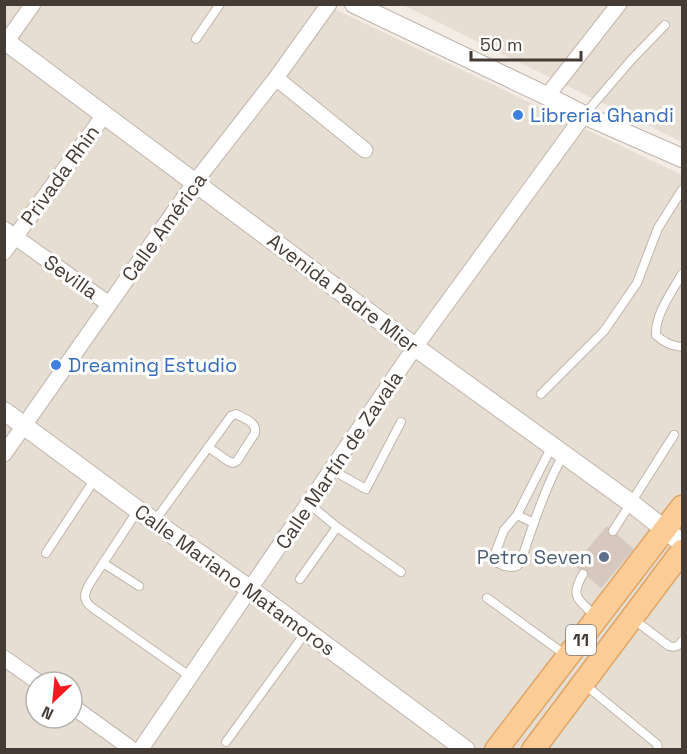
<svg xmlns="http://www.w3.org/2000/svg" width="687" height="754" viewBox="0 0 687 754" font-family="'Space Grotesk',sans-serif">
  <rect width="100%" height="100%" fill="#f2ece5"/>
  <!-- residential -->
  <path fill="#e6ddd3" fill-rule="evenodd" d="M4,5H326L682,175V749H5ZM36,682H72V718H36Z
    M403,5H682V142L472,39Z"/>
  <!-- building -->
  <path fill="#d6c8be" d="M607,526L634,549L601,588L574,565Z"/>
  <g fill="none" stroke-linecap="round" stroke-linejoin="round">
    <defs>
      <path id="service" d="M196,39L220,4
        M584,115L632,59L665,25
        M682,274C672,292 655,314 656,335C664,343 672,346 682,347
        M541,394L604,331L637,283L658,228L682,190
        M552,446L517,515L504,530L496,551L495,556L498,563L504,566L512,567L517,566L521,561C533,525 545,488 563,455
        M332,470L366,489L401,422
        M138,510L90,583C85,592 82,598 90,606L191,677
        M517,515L534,523
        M154,522L231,416L236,414C245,419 257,422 255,433L237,461L233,463L228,461L208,447
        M337,527L401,572
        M613,531L674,435
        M46,553L95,479
        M103,563L139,586
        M583,574C569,598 579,599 596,617
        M300,579L337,527L309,504
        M487,598L567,656
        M633,619L669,646C676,648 679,646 682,641
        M584,684L657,744L658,750
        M226,742L306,632"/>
      <path id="minor" d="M4,45L33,4
        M276,78L365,150
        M547,96L619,4
        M4,229L109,304
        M4,252L105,114
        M4,454L195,182L276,78L329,4
        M4,658L38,682
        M72,706L133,750
        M140,750L415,347L584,115"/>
      <path id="tertiary" d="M354,4L547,96L584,115L682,158
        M4,40L415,347L631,503L682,543
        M4,411L138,510L251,590L466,750"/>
      <path id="primary" d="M496,750L682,507
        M533,750L682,551"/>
    </defs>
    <!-- service casing -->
    <use href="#service" stroke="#c0b5ab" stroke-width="10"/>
    <!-- minor casing -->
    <use href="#minor" stroke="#c0b5ab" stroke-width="17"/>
    <!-- tertiary casing -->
    <use href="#tertiary" stroke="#c0b5ab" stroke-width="20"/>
    <!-- primary casing -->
    <use href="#primary" stroke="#dfa566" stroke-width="25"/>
    <!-- service -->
    <use href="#service" stroke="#fff" stroke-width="8"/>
    <!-- minor -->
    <use href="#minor" stroke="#fff" stroke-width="15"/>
    <!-- tertiary -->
    <use href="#tertiary" stroke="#fff" stroke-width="18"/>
    <!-- primary -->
    <use href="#primary" stroke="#fbcc95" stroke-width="22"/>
  </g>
  <!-- markers -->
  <g fill="#3f7fe0" stroke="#fff" stroke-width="2">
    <circle cx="518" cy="115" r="6"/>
    <circle cx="56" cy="365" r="6"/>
  </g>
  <circle fill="#5c6f8a" stroke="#fff" stroke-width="2" cx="604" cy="557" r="6"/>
  <g text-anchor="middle" stroke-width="6" stroke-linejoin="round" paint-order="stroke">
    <!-- shield labels -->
    <rect fill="#fff" stroke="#7c7672" stroke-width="1.5" x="566" y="625" width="30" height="30" rx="4.5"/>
    <g font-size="18" font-weight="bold" fill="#443b35">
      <text x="581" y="646">11</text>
    </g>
    <!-- shop labels -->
    <g font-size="20" fill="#366cbe" stroke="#fff" text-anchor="start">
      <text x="530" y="122">Libreria Ghandi</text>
      <text x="68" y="372">Dreaming Estudio</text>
    </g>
    <!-- street labels -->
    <g font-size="20" fill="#443b35" stroke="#fff">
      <text transform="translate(60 175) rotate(-54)" y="7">Privada Rhin</text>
      <text transform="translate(164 227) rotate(-54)" y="7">Calle América</text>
      <text transform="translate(71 277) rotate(35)" y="7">Sevilla</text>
      <text transform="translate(343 293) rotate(37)" y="7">Avenida Padre Mier</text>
      <text transform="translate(339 460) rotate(-56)" y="7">Calle Martín de Zavala</text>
      <text transform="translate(235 580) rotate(36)" y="7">Calle Mariano Matamoros</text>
    </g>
    <!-- service labels -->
    <g font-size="20" fill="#4e5e75" stroke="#fff" text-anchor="end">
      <text x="592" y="564">Petro Seven</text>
    </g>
  </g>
  <!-- border -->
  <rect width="687" height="754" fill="none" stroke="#443b35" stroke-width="12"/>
  <!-- north arrow -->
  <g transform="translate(54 700) rotate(206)"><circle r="28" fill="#ffffff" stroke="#b4b1ae" stroke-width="1.5"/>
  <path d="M0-4.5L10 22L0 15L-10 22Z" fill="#f21b20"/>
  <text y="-9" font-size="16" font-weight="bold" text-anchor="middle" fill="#443b35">N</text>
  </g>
  <!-- scale -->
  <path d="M471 51v9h110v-9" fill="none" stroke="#443b35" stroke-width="3"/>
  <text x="480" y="51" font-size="18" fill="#443b35" stroke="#ffffff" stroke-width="4.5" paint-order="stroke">50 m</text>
</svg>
